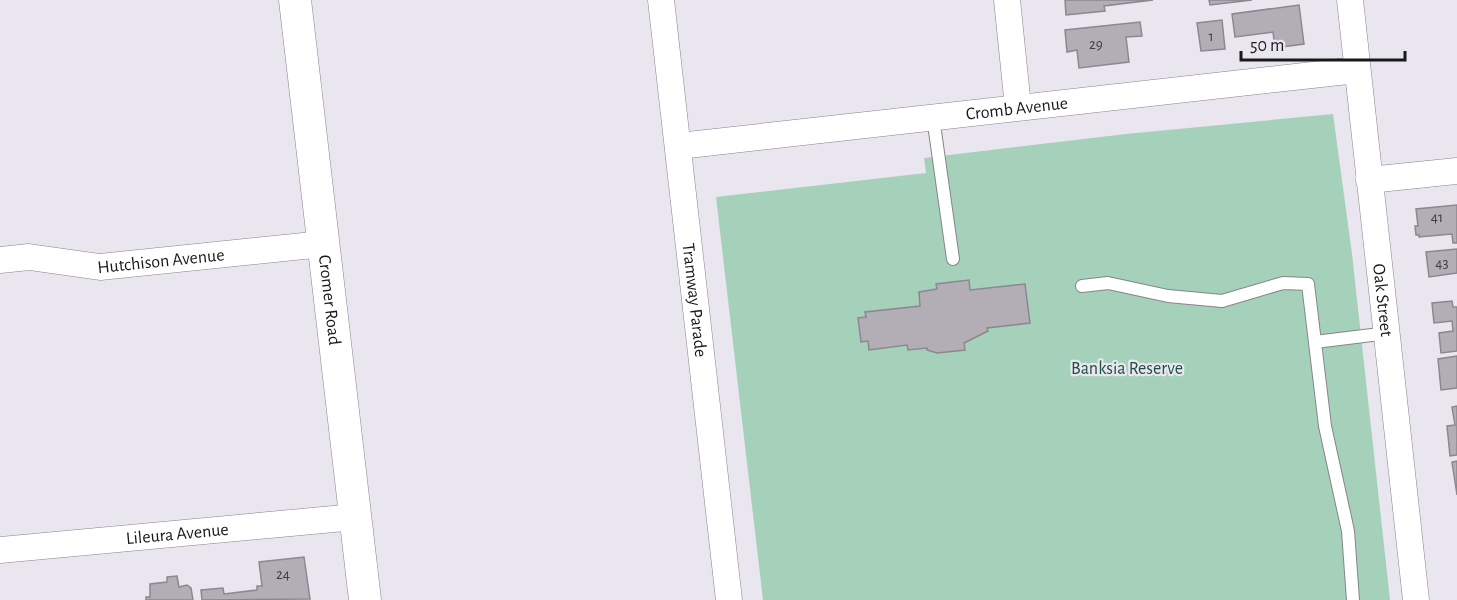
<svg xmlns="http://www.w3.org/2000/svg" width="1457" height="600" viewBox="0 0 1457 600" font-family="'Alegreya Sans',sans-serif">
  <rect width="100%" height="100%" fill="#e9e6ef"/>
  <!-- green -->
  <path fill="#a5d1bb" d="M1333,114L1352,254L1390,600H763L716,197L926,173L924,158L1126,134Z"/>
  <!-- building -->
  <path fill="#b3adb5" stroke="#8d878f" stroke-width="1.5" d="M1065,0H1153L1104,6L1105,11L1066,15Z
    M1209,0H1252L1210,5Z
    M1299,5L1304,44L1275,48L1273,32L1235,37L1232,14Z
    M1222,20L1225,49L1201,51L1197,23Z
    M1140,22L1142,36L1126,37L1129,62L1079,68L1077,50L1067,52L1065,30Z
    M1457,205V243H1453L1452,234L1419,237V235H1416L1415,226H1418L1416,209Z
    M1457,249V273L1429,277L1426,252Z
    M969,280L970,290L1025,284L1030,323L987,328L988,331L964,343L965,350L937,353L927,350V348L908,350L907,345L869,350L868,341L861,342L858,318L866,317L865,312L920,306L919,292L937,289L936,284Z
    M1452,301L1453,307H1457V351L1441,353L1439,333L1453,331L1452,321L1434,323L1432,303Z
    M1457,356V388L1441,390L1438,359Z
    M1457,406V455L1450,456L1447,426L1455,425L1452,407Z
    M1457,461V495L1452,462Z
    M304,557L310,599L202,600L201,590L223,588L224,594L257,590V586H262L259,562Z
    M177,576L179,587L187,585L191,588L193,600H146V597H150V584L167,582V577Z"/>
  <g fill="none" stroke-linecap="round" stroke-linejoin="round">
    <defs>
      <path id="service" d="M933,117L953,259
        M1082,286L1108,283L1168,296L1222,301L1283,283L1308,284L1325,426L1348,531L1353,600
        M1315,342L1388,333"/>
      <g id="minor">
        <path id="s1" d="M661,0L729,600"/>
        <path d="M1007,0L1018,107"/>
        <path id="s2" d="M1350,0L1416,600"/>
        <path id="s3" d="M679,146L1357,70"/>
        <path d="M1369,180L1457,171"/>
        <path id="s4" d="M0,260L29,257L100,267L323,244"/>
        <path id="s5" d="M0,550L355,517"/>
      </g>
      <g id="tertiary">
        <path id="s6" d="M295,0L365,600"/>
      </g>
    </defs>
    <!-- service casing -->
    <use href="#service" stroke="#86848c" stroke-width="14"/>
    <!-- minor casing -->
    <use href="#minor" stroke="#86848c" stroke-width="27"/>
    <!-- tertiary casing -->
    <use href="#tertiary" stroke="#86848c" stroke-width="33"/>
    <!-- service -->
    <use href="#service" stroke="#fff" stroke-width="12"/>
    <!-- minor -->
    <use href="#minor" stroke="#fff" stroke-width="26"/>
    <!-- tertiary -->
    <use href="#tertiary" stroke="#fff" stroke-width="32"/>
  </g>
  <g text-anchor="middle" stroke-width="4.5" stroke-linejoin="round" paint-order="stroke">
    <!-- number labels -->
    <g font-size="15" fill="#403d42">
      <text x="1211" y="41">1</text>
      <text x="1096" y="49">29</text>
      <text x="1437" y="222">41</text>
      <text x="1442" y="268">43</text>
      <text x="283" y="579">24</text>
    </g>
    <!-- street labels -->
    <g font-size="18" fill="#19181b" stroke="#e9e6ef">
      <text dy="6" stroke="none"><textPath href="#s3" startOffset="340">Cromb Avenue</textPath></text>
      <text dy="6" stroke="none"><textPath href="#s4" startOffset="162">Hutchison Avenue</textPath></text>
      <text dy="6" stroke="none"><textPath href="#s6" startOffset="302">Cromer Road</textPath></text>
      <text dy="6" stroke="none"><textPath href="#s1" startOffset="302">Tramway Parade</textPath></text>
      <text dy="6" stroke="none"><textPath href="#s2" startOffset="302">Oak Street</textPath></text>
      <text dy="6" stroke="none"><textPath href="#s5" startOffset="178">Lileura Avenue</textPath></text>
    </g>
    <!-- park labels -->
    <g font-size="18" fill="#1c513b" stroke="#e9e6ef">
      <text x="1127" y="374">Banksia Reserve</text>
    </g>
  </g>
  <!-- scale -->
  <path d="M1241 51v9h164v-9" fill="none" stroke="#19181b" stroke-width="3"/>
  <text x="1250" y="51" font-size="18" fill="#19181b" stroke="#e9e6ef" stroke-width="4.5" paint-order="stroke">50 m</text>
</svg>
